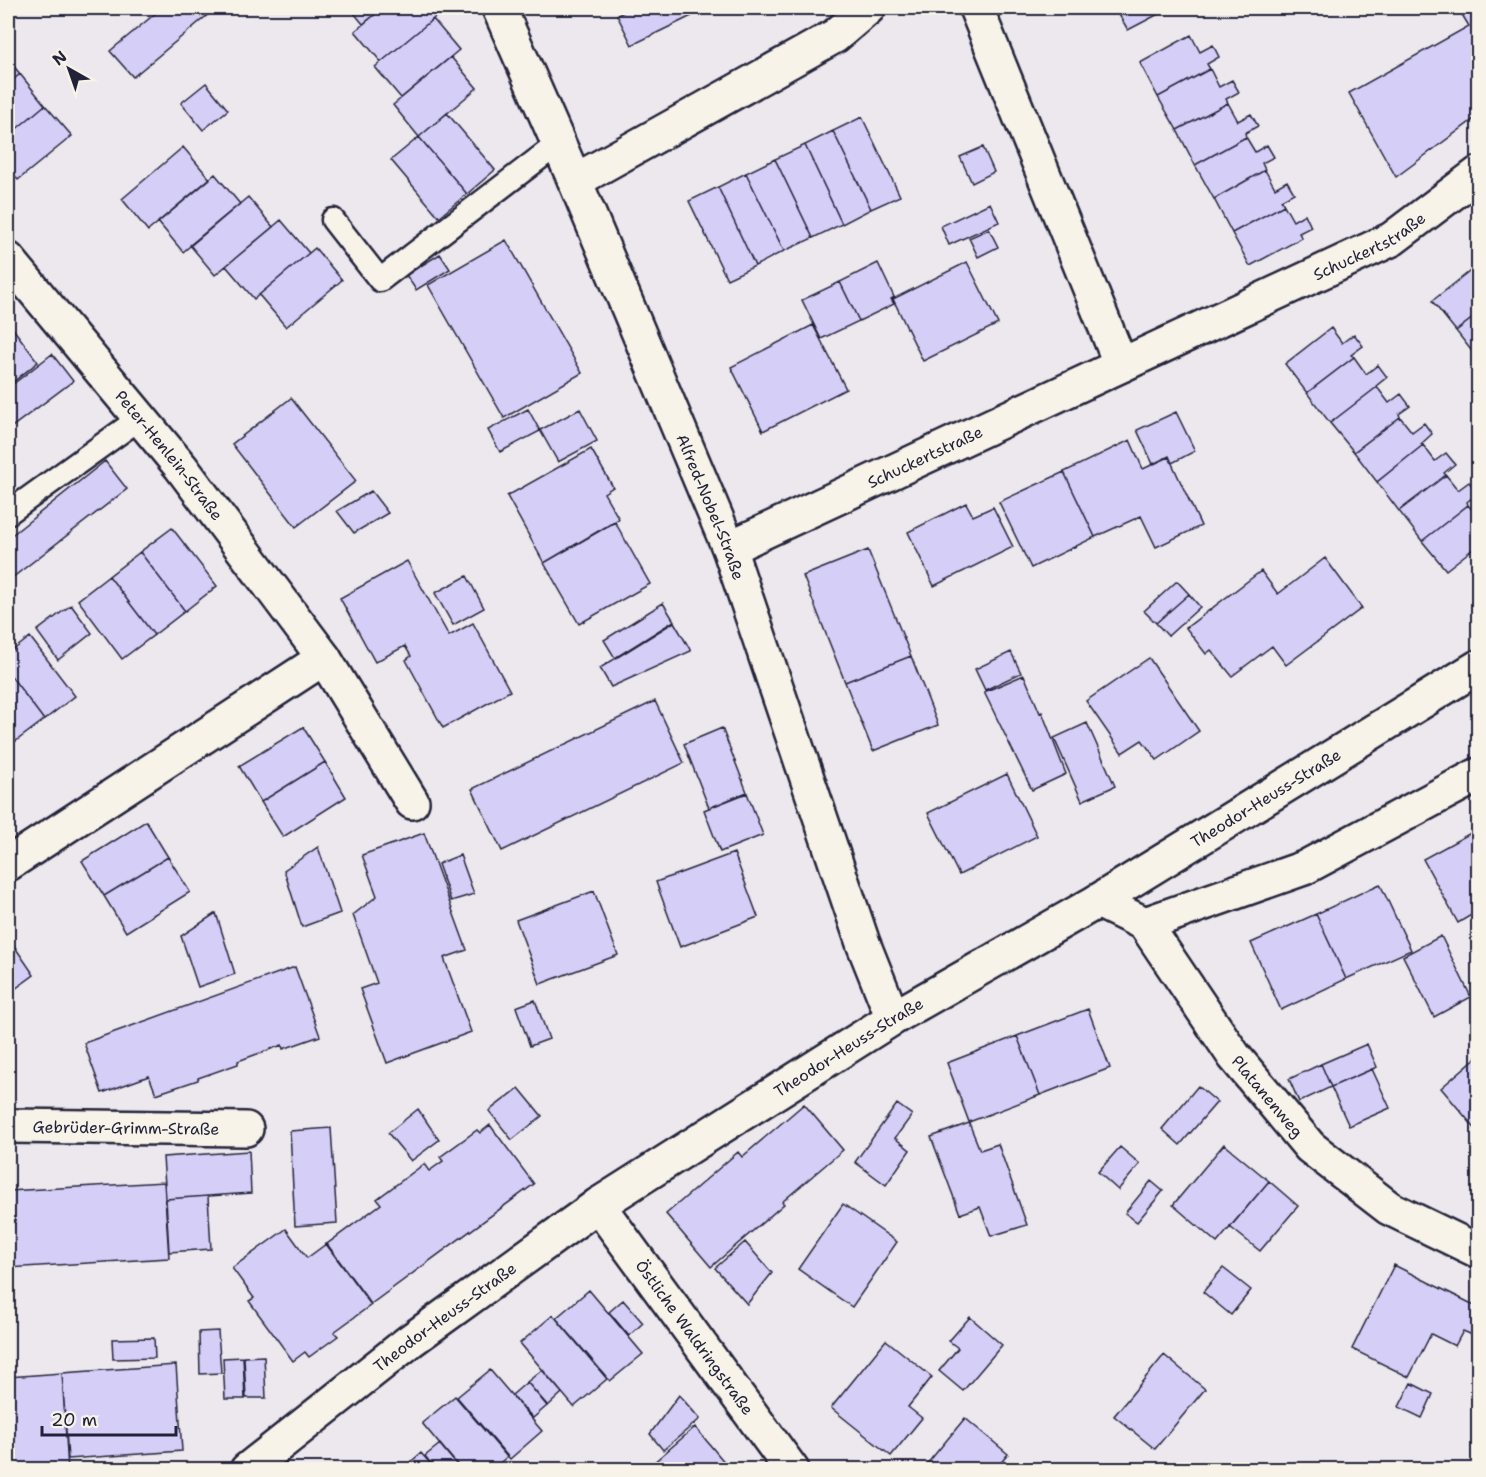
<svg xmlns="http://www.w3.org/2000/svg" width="1486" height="1477" viewBox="0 0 1486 1477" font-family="'Shantell Sans',sans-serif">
  <rect width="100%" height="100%" fill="#ede8ed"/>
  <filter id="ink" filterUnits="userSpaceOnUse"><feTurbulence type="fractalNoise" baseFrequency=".0167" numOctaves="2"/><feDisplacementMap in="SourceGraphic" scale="12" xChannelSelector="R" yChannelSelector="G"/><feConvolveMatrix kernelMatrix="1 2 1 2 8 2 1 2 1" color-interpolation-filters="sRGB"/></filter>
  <g filter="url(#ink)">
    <!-- building -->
    <path fill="#d5cff8" stroke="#22223b" stroke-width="1.5" d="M162,8H216L133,77L110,51Z
      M350,8H383L363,24Z
      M383,8H433L439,14L381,62L355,31Z
      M632,8H708L632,45L617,15Z
      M1115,8H1170L1128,30Z
      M1458,8H1478V116L1396,177L1349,93L1469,26Z
      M433,19L459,50L401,98L375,67Z
      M1191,35L1200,52L1213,45L1219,57L1207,64L1210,69L1158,97L1140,63Z
      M451,57L477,88L419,137L393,105Z
      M8,59L20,74L8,84Z
      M1210,69L1219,87L1232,80L1239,92L1226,99L1228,103L1177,130L1158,97Z
      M20,74L45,105L8,136V84Z
      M206,83L228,110L203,130L181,103Z
      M1228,103L1238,121L1251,114L1258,126L1245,133L1246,137L1195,165L1177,130Z
      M45,105L72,136L18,180L8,167V136Z
      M447,113L495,170L467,194L419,137Z
      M862,117L900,196L871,209L833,131Z
      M833,131L871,209L842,224L805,145Z
      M419,137L467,194L439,217L391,160Z
      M1246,137L1255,152L1267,145L1274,157L1262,163L1265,170L1214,199L1195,165Z
      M805,145L842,224L813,238L775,159Z
      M183,147L210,179L148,231L122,199Z
      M983,147L994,172L972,183L960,157Z
      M775,159L813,238L784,251L746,173Z
      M1265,170L1275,188L1287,181L1294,193L1281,200L1284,205L1232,233L1214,199Z
      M746,173L784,251L755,266L718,187Z
      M215,174L240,204L183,252L158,222Z
      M718,187L755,266L727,279L689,201Z
      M248,197L273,227L215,275L190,245Z
      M990,203L999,222L949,245L941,226Z
      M1284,205L1293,221L1305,214L1311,227L1299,233L1302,238L1250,266L1232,233Z
      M281,220L309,253L254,299L226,266Z
      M989,229L998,247L978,257L969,238Z
      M506,240L582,373L504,418L428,285Z
      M315,248L342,280L286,327L259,295Z
      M440,254L450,269L416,290L406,275Z
      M967,262L998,324L923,361L893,299Z
      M878,263L894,297L891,299L894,304L859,321L840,282Z
      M1478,265V314L1456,331L1432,301Z
      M840,282L859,321L821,339L802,300Z
      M1478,314V359L1456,331Z
      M8,322L38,362L8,386Z
      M813,325L846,389L763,431L731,367Z
      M1331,328L1342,343L1354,334L1363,346L1351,355L1354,357L1307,393L1285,364Z
      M52,354L73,381L9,429L8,427V388Z
      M1354,357L1366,374L1378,365L1387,377L1376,386L1377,387L1330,423L1307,393Z
      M1377,387L1389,403L1401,394L1410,406L1399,414L1400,417L1354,452L1330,423Z
      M291,398L356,481L296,527L232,444Z
      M528,409L540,431L500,452L488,430Z
      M580,409L597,441L558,462L540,430Z
      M1176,412L1195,451L1172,463L1169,456L1153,464L1137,430Z
      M1400,417L1412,432L1424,423L1432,434L1421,444L1423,445L1377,482L1354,452Z
      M1130,440L1143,469L1169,457L1201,526L1156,547L1141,516L1095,537L1064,472Z
      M1423,445L1435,461L1446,453L1455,464L1444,473L1446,475L1399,511L1377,482Z
      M591,449L613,487L604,493L619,519L544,563L507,496Z
      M105,461L127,489L8,581V538Z
      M1064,472L1095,537L1031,568L999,502Z
      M1446,475L1458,490L1469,482L1478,493L1467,502L1468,505L1422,541L1399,511Z
      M371,491L388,513L354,533L337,511Z
      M966,503L973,516L993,507L1013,547L934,586L908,532Z
      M1468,505L1478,517V545L1446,570L1422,541Z
      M615,522L650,584L579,624L544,563Z
      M172,528L217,586L185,611L140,552Z
      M868,550L911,656L845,682L803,576Z
      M140,552L185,611L154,635L109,576Z
      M1325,558L1362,608L1286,665L1272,646L1232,676L1211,650L1206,654L1186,628L1261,571L1278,594Z
      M407,561L449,636L473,623L510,691L443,728L406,660L411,656L405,646L375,662L340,598Z
      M109,576L154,635L122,659L78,600Z
      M467,576L484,608L453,625L435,593Z
      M1177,581L1189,594L1156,623L1144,611Z
      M1189,594L1200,607L1168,636L1156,623Z
      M663,603L674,621L615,658L604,640Z
      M71,605L92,633L58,660L37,631Z
      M674,622L691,651L611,687L600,668Z
      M30,637L75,696L44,720L8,672V654Z
      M1011,652L1021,673L985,690L975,669Z
      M911,656L938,725L873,751L845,682Z
      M1149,658L1199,731L1157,760L1142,740L1122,753L1086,701Z
      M8,672L44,720L12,744L8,738Z
      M1024,675L1040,713L1042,712L1066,774L1032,790L984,692Z
      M655,701L684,763L502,851L472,789Z
      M1087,723L1115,786L1082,801L1054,738Z
      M303,727L325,762L261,802L239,766Z
      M722,728L747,792L709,808L684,744Z
      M325,762L346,797L283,837L261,802Z
      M1007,774L1037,836L959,875L928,813Z
      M747,793L763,835L720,852L704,810Z
      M146,821L168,857L104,896L82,861Z
      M1478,829V911L1458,923L1423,859Z
      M424,833L467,950L444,958L471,1032L387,1063L360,989L377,983L353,915L377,896L362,855Z
      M318,847L340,913L302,927L284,870Z
      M734,853L758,917L680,947L656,882Z
      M460,855L474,894L451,901L438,864Z
      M168,857L190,892L126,932L104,896Z
      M1380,884L1411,950L1346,979L1316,914Z
      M594,891L618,955L540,984L516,920Z
      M216,913L235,974L198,987L181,936Z
      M1316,914L1346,979L1281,1010L1251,943Z
      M1441,936L1471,997L1434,1017L1403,956Z
      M8,937L34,975L8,994Z
      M295,967L320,1036L283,1049L282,1045L238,1061V1064L198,1078V1080L156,1094L149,1076L102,1093L84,1043Z
      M535,1000L549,1039L530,1046L516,1007Z
      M1088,1009L1110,1068L1040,1095L1017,1036Z
      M1017,1036L1040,1095L969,1122L947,1063Z
      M1367,1044L1377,1067L1331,1087L1321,1064Z
      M1478,1056V1132L1441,1088Z
      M1321,1064L1331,1087L1299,1102L1289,1079Z
      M1372,1069L1390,1108L1349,1126L1331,1087Z
      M1198,1086L1217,1102L1180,1145L1162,1129Z
      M519,1088L542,1116L512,1140L489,1111Z
      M804,1104L843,1150L782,1202L784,1204L711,1267L666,1214L738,1152L742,1157Z
      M897,1104L912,1115L895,1138L910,1150L886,1185L855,1162Z
      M418,1109L439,1140L411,1161L388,1133Z
      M969,1123L980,1150L998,1144L1027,1225L991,1236L980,1207L960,1214L931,1137Z
      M490,1125L534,1184L371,1304L327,1244L381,1204L377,1199L424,1164L429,1171L443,1161L440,1157L477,1130L480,1133Z
      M331,1128L337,1223L295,1226L290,1131Z
      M1224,1144L1269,1181L1217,1243L1173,1205Z
      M1120,1147L1140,1164L1118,1190L1098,1172Z
      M249,1151L251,1193L166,1199L163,1157Z
      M1151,1181L1163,1191L1137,1222L1125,1213Z
      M1269,1181L1298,1206L1260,1251L1230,1227Z
      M164,1182L169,1258L8,1268V1191Z
      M208,1196L211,1249L169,1252L166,1199Z
      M843,1204L897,1242L852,1307L798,1269Z
      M286,1229L307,1258L326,1244L371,1305L334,1332L338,1336L309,1357L305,1352L293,1361L249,1301L254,1298L232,1268Z
      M745,1242L772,1273L747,1304L715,1268Z
      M1394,1265L1478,1307V1329L1475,1336L1463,1331L1455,1346L1431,1334L1409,1377L1352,1349Z
      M1223,1268L1251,1290L1231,1315L1203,1292Z
      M589,1290L643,1354L610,1381L556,1318Z
      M623,1300L643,1323L629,1336L609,1312Z
      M553,1315L607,1379L574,1407L520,1343Z
      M970,1317L1002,1345L963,1391L939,1371L958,1348L949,1341Z
      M218,1331L221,1373L200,1374L199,1332Z
      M154,1338L155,1358L113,1359L112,1339Z
      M886,1340L932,1377L908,1407L922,1418L891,1456L831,1408Z
      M1164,1355L1205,1389L1155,1449L1114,1416Z
      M264,1356L266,1398H246L244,1357Z
      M243,1357L245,1399H225L223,1358Z
      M176,1365L182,1451L68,1459L62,1373Z
      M490,1370L542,1431L510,1459L457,1397Z
      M542,1370L562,1393L548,1406L527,1382Z
      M62,1373L68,1470H8V1377Z
      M527,1382L547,1406L533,1418L512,1395Z
      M1411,1383L1433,1394L1422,1418L1399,1407Z
      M679,1395L700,1419L663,1450L650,1434Z
      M455,1396L507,1457L491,1470H461L422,1423Z
      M965,1418L1008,1454L995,1470H922Z
      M695,1427L731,1470H645Z
      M440,1444L460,1468L458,1470H436L425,1456Z
      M421,1453L436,1470H411L407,1465Z"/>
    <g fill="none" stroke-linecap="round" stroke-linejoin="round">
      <defs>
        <path id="lane" d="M333,220L380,280L559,143
          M8,513L140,418"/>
        <g id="street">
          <path id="s1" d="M499,8L575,181L729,548L863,943L893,1018"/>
          <path d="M976,8L1121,365"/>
          <path d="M575,181L835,36L868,8"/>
          <path id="s2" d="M8,259L181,467L324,658L8,864"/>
          <path id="s3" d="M729,548L1392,239L1478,174"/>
          <path d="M324,658L412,802"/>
          <path id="s4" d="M1098,901L1145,924L1234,1056L1310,1147L1389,1208L1478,1251"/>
          <path d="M1145,924L1304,868L1478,775"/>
          <path id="s5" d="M8,1126L246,1129"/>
          <path id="s6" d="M598,1205L792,1470"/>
          <path id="s7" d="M247,1470L410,1341L598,1205L893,1018L1098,901L1478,667"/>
        </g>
      </defs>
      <!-- lane casing -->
      <use href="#lane" stroke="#22223b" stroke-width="27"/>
      <!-- street casing -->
      <use href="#street" stroke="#22223b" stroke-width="38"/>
      <!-- lane -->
      <use href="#lane" stroke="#f7f3e8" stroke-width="22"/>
      <!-- street -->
      <use href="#street" stroke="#f7f3e8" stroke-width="33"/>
    </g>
  </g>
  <g text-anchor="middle" stroke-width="5" stroke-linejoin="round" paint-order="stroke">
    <!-- street labels -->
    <g font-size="16" fill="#22223b" stroke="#f7f3e8">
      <text dy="6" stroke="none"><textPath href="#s3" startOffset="708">Schuckertstraße</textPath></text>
      <text dy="6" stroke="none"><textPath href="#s2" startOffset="254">Peter-Henlein-Straße</textPath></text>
      <text dy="6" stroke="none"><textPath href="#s3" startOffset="216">Schuckertstraße</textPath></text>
      <text dy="6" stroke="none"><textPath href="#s1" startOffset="542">Alfred-Nobel-Straße</textPath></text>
      <text dy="6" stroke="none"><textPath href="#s7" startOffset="1222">Theodor-Heuss-Straße</textPath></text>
      <text dy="6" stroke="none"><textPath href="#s7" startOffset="736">Theodor-Heuss-Straße</textPath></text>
      <text dy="6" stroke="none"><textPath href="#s4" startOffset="264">Platanenweg</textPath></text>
      <text dy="6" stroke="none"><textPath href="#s5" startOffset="118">Gebrüder-Grimm-Straße</textPath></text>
      <text dy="6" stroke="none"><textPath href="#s7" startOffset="250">Theodor-Heuss-Straße</textPath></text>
      <text dy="6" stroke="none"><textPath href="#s6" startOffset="164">Östliche Waldringstraße</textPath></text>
    </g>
  </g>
  <!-- margin -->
  <rect width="1486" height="1477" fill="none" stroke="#f7f3e8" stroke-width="30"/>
  <rect x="15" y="15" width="1456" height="1447" fill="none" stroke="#22223b" stroke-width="2" filter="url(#ink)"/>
  <!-- north arrow -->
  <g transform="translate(69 69) rotate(320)" stroke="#f7f3e8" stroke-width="4.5" paint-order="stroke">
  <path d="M0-4.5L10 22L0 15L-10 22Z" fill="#22223b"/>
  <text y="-9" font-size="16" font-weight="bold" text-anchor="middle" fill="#22223b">N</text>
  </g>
  <!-- scale -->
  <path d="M42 1426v9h134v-9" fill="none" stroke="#22223b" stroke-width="3"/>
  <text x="51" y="1426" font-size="18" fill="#22223b" stroke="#f7f3e8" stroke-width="4.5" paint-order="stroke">20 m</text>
</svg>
